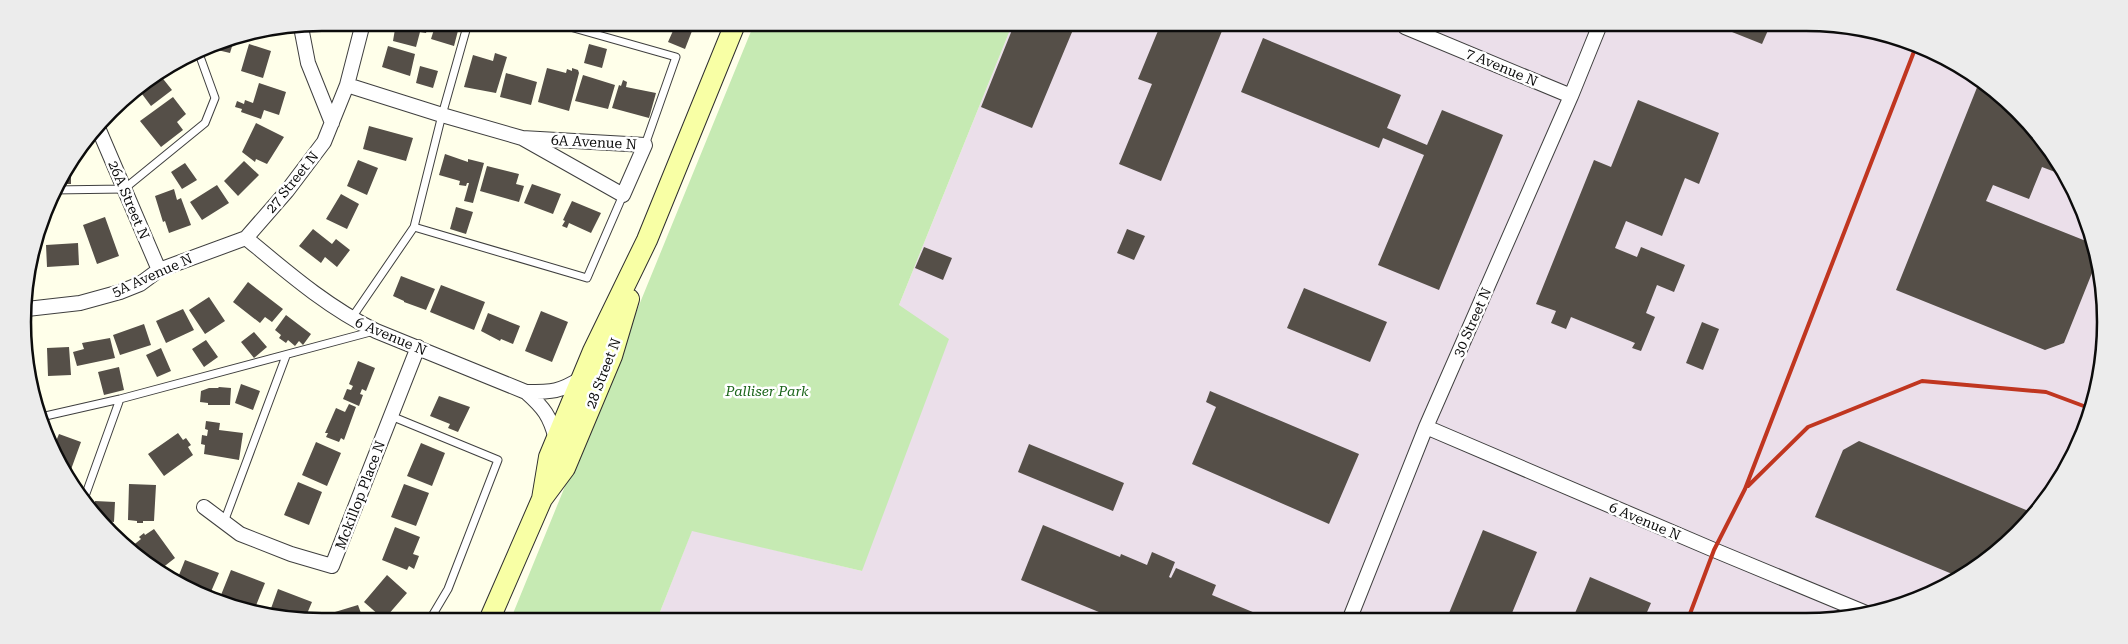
<svg xmlns="http://www.w3.org/2000/svg" width="2128" height="644" viewBox="0 0 2128 644" font-family="'Roboto Serif',serif">
  <rect width="100%" height="100%" fill="#ffffea"/>
  <!-- industrial -->
  <path fill="#ebdfea" d="M1012,25L1865,28L1973,73L2055,156L2100,264V381L2066,471L2004,547L1921,599L1845,619L658,617L692,530L862,571L899,305Z"/>
  <!-- green -->
  <path fill="#c6eab3" d="M754,24L1012,25L899,305L949,339L862,571L692,531L658,617L512,616Z"/>
  <!-- building -->
  <path fill="#554f48" d="M396,23H429L426,33L420,32L416,47L393,41Z
    M436,23H460L454,46L431,39Z
    M676,24L692,31L685,49L668,42Z
    M1014,25H1075L1032,128L981,107Z
    M1160,26H1224L1161,181L1119,164L1152,84L1138,79Z
    M1722,28H1769L1762,44Z
    M1263,38L1401,95L1387,128L1427,145L1442,110L1503,135L1439,290L1378,265L1424,155L1383,138L1379,148L1241,92Z
    M234,40L230,53L209,48L210,45Z
    M249,44L271,51L263,78L241,71Z
    M589,44L607,49L602,68L584,63Z
    M388,46L415,54L410,76L382,67Z
    M495,53L507,57L496,93L464,87L473,55L493,61Z
    M420,66L438,71L433,88L416,83Z
    M547,68L566,73L567,69L572,71V68L578,70L579,73L569,111L538,102Z
    M506,73L537,82L531,105L500,97Z
    M160,75L172,90L151,106L139,90Z
    M583,75L615,85L608,109L575,101Z
    M623,80L627,82L626,87L656,93L649,118L612,108L619,85L621,86Z
    M1980,80L2055,156L2063,175L2042,167L2029,199L1993,185L1986,201L2091,243L2098,258L2064,343L2045,350L1896,290Z
    M259,83L286,92L279,115L264,110L261,119L241,112L242,109L235,107L237,101L244,104L245,100L253,103Z
    M173,97L186,114L177,122L183,130L161,147L140,121Z
    M1638,100L1719,133L1699,184L1685,178L1662,236L1626,221L1615,248L1637,257L1641,247L1685,265L1674,292L1657,285L1646,313L1655,317L1641,351L1632,348L1635,343L1571,317L1566,329L1551,323L1556,311L1536,304L1594,160L1611,167Z
    M256,123L284,137L267,164L256,159L255,162L242,152Z
    M369,126L413,138L406,161L363,149Z
    M445,154L468,162V159L484,163L473,203L464,201L469,183H467L466,186L459,185L460,181L439,175Z
    M358,160L378,168L367,195L347,186Z
    M244,161L259,175L238,196L224,181Z
    M185,163L197,180L182,189L171,172Z
    M487,166L519,174L516,184L524,186L519,202L480,191Z
    M66,173H71V184H57Z
    M532,184L561,194L553,214L524,203Z
    M217,185L229,203L202,220L190,202Z
    M174,189L177,200L181,198L191,225L169,233L165,221L163,222L155,196Z
    M341,194L359,204L347,229L326,219Z
    M572,201L601,213L591,233L569,223L567,228L562,226L565,221L563,220Z
    M456,207L473,212L466,234L450,229Z
    M105,217L119,256L97,264L83,225Z
    M313,229L332,244L336,239L350,250L337,267L325,257L321,263L299,246Z
    M1127,229L1145,236L1134,260L1117,253Z
    M78,243L79,265L47,267L46,245Z
    M924,247L952,258L943,280L915,268Z
    M401,276L435,289L426,310L404,302V301L393,296Z
    M248,282L283,309L272,322L265,317L260,323L233,302Z
    M441,285L485,302L474,330L430,312Z
    M1304,288L1387,322L1370,362L1287,328Z
    M209,297L225,321L205,334L189,310Z
    M183,309L194,330L166,343L156,321Z
    M541,311L568,322L552,362L525,351Z
    M488,313L520,326L513,344L501,339L500,341L481,331Z
    M286,315L311,334L303,345L299,341L295,346L288,340L286,343L279,338L281,335L275,330Z
    M1702,322L1719,329L1703,370L1686,363Z
    M144,324L151,345L120,355L113,335Z
    M254,332L267,347L254,358L241,342Z
    M110,338L115,358L77,366L73,352L84,349L82,343Z
    M206,340L218,357L204,367L192,349Z
    M69,347L71,375L48,376L47,348Z
    M161,348L171,371L157,377L146,355Z
    M358,361L375,368L366,391L362,389L360,394L363,395L359,406L343,399L347,389L351,390L353,386L349,384Z
    M119,367L124,390L104,395L98,372Z
    M241,384L260,391L253,410L235,403Z
    M219,387L231,388L230,405H208V403L200,402L201,391L209,388H218Z
    M1210,391L1359,454L1329,524L1192,464L1216,407L1206,402Z
    M439,396L470,407L458,432L448,428L450,424L430,416Z
    M349,404L356,407L344,440L341,438L339,442L326,437L328,433H325L336,408L345,412Z
    M206,421L220,423L219,430L243,433L239,460L204,454L205,445L201,444L202,435L207,436L208,430L205,429Z
    M178,433L183,440L186,438L191,445L188,447L193,455L164,476L148,454Z
    M59,434L81,442L69,475L66,474L54,446Z
    M1859,441L2031,512L2028,517L2004,547L1957,576L1815,517L1843,450Z
    M316,442L341,453L327,486L302,475Z
    M421,443L445,453L432,486L407,476Z
    M1029,444L1124,483L1113,511L1018,472Z
    M298,482L322,492L309,525L284,515Z
    M129,484L156,485L154,521H143V523H137V521L128,520Z
    M404,484L429,493L416,526L391,517Z
    M95,501L115,502L114,522L106,521L95,510Z
    M1043,525L1120,557L1121,554L1147,565L1152,552L1175,562L1169,577L1171,578L1176,568L1216,585L1212,595L1267,618L1111,617L1021,580Z
    M395,527L420,537L413,554L419,556L414,569L409,566L407,570L382,560Z
    M154,529L175,558L157,572L131,547L141,539L139,537L144,533L145,535Z
    M1483,530L1537,552L1510,618H1447Z
    M185,560L219,573L210,594L177,580Z
    M231,570L265,583L255,608L221,595Z
    M387,575L407,593L387,616H380L364,602Z
    M1590,577L1651,603L1644,619L1573,618Z
    M278,589L312,602L306,616L269,614Z
    M358,605L362,616H325V615Z"/>
  <g fill="none" stroke-linecap="round" stroke-linejoin="round">
    <defs>
      <path id="lane" d="M468,23L442,115L414,227L587,278L623,195
        M556,23L676,57L645,145
        M53,190L124,189L205,123L215,98L198,51
        M351,319L414,227
        M391,416L498,460L448,589L432,616
        M41,417L120,399L374,331
        M84,499L120,399
        M224,522L286,356"/>
      <path id="street" d="M301,27L308,63L332,123
        M1405,27L1571,96
        M347,85L442,115L522,138L645,145L623,195L522,138
        M99,130L159,270
        M246,238C287,272 327,307 376,331L526,392C544,408 550,416 556,439
        M246,238L287,191L324,142L347,85L363,23
        M27,309L80,303L120,292L140,284L159,270L246,238
        M526,392C553,392 559,392 582,378
        M1426,427L1714,550L1866,613
        M204,507L240,534L291,554L332,566L418,347
        M1350,618L1426,427L1571,96L1599,27"/>
      <path id="secondary" d="M542,499L549,457L593,351L647,240L735,24
        M491,616L542,499L565,468L612,356L629,299"/>
    </defs>
    <!-- lane casing -->
    <use href="#lane" stroke="#3f3f3f" stroke-width="9"/>
    <!-- street casing -->
    <use href="#street" stroke="#3f3f3f" stroke-width="16"/>
    <!-- secondary casing -->
    <use href="#secondary" stroke="#2e2e2e" stroke-width="22"/>
    <!-- lane -->
    <use href="#lane" stroke="#fff" stroke-width="7"/>
    <!-- street -->
    <use href="#street" stroke="#fff" stroke-width="14"/>
    <!-- secondary -->
    <use href="#secondary" stroke="#f8ffa5" stroke-width="20"/>
    <!-- rail -->
    <path stroke="#c03620" stroke-width="4" d="M1748,486L1808,427L1922,381L2046,392L2089,408
      M1688,619L1714,550L1745,489L1915,49"/>
  </g>
  <g text-anchor="middle" stroke-width="5" stroke-linejoin="round" paint-order="stroke">
    <!-- street labels -->
    <g font-size="14" fill="#0c0c0c" stroke="#fff">
      <text transform="translate(1502 67) rotate(23)" y="5">7 Avenue N</text>
      <text transform="translate(594 142) rotate(3)" y="5">6A Avenue N</text>
      <text transform="translate(292 182) rotate(-51)" y="5">27 Street N</text>
      <text transform="translate(129 200) rotate(67)" y="5">26A Street N</text>
      <text transform="translate(152 275) rotate(-24)" y="5">5A Avenue N</text>
      <text transform="translate(1472 322) rotate(-66)" y="5">30 Street N</text>
      <text transform="translate(391 336) rotate(23)" y="5">6 Avenue N</text>
      <text transform="translate(603 373) rotate(-69)" y="5">28 Street N</text>
      <text transform="translate(360 495) rotate(-69)" y="5">Mckillop Place N</text>
      <text transform="translate(1645 521) rotate(23)" y="5">6 Avenue N</text>
    </g>
    <!-- park labels -->
    <g font-size="14" font-style="italic" fill="#1c651b" stroke="#fff">
      <text x="767" y="396">Palliser Park</text>
    </g>
  </g>
  <!-- crop -->
  <path d="M0 0H2128V644H0ZM322 31H1806A291 291 0 0 1 2097 322V322A291 291 0 0 1 1806 613H322A291 291 0 0 1 31 322V322A291 291 0 0 1 322 31Z" fill="#ececec" fill-rule="evenodd"/>
  <path fill="none" stroke="#0c0c0c" stroke-width="2.5" d="M322 31H1806A291 291 0 0 1 2097 322V322A291 291 0 0 1 1806 613H322A291 291 0 0 1 31 322V322A291 291 0 0 1 322 31Z"/>
</svg>
